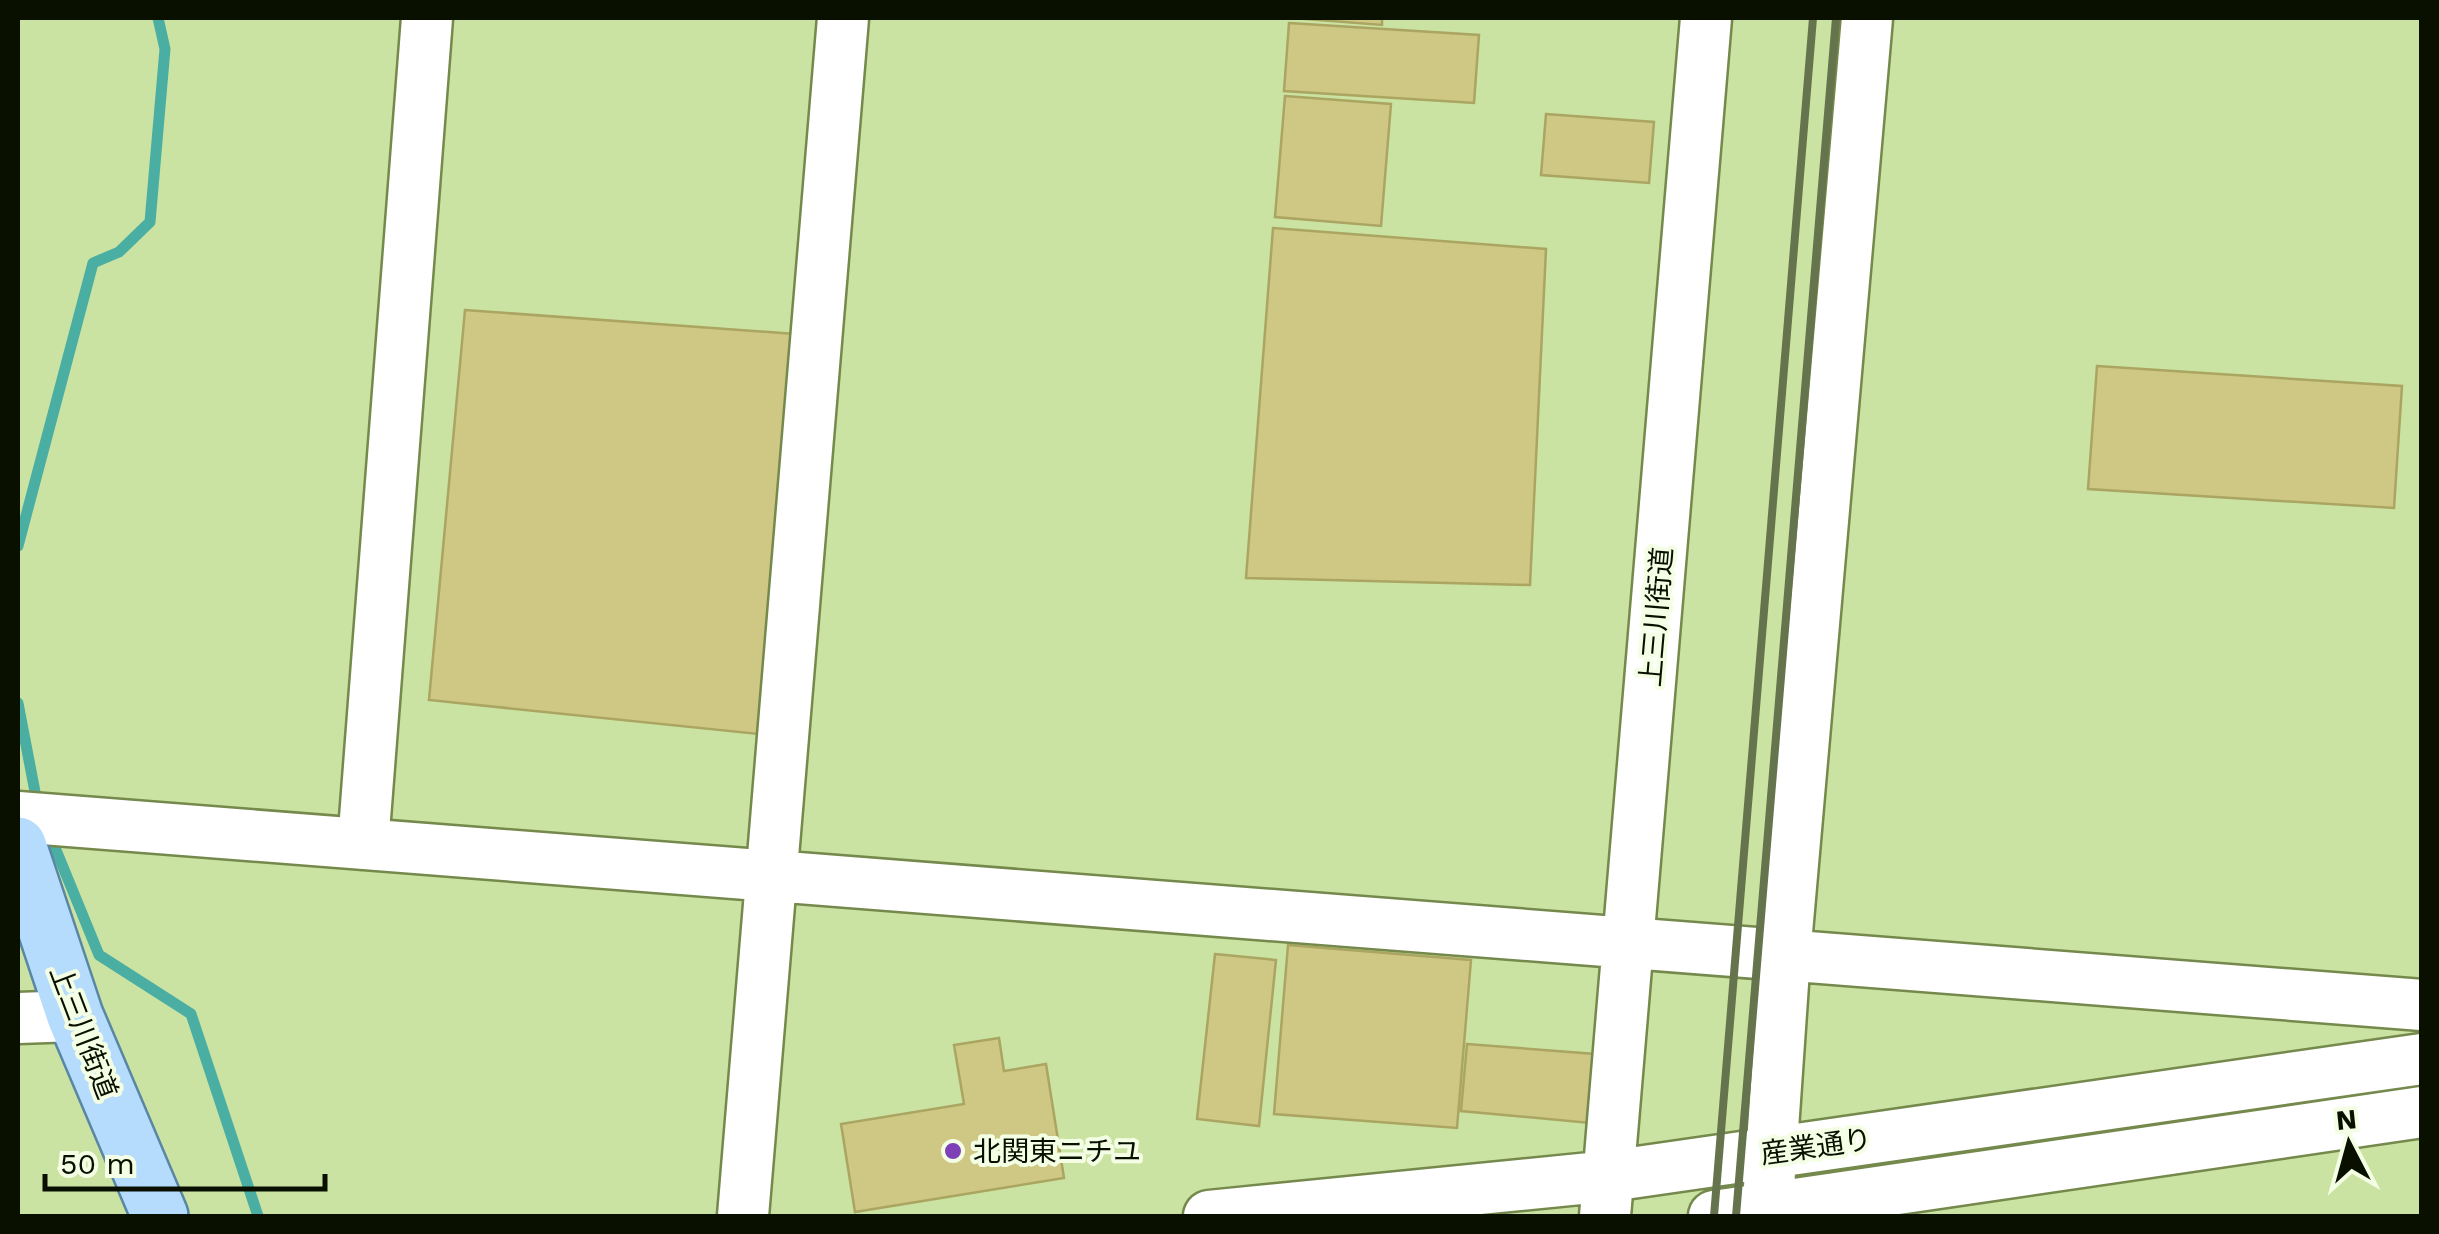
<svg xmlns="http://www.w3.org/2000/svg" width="2439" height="1234" viewBox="0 0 2439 1234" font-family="'Work Sans','Noto Sans JP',sans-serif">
  <rect width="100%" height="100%" fill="#cbe3a2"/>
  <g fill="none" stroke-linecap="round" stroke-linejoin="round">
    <!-- stream -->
    <path stroke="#4aaea2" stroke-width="11" d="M18,546L93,263L119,252L150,222L165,49L158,18
      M18,703L36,797
      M54,845L99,955L191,1014L258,1216"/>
  </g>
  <!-- building -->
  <path fill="#cec884" stroke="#aaa561" stroke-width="2.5" d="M1293,18H1382V25Z
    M1289,23L1479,35L1474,103L1284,91Z
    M1285,96L1391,104L1381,226L1275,217Z
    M1546,114L1654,122L1649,183L1541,175Z
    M1273,228L1546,249L1530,585L1246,578Z
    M465,310L795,334L758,734L429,700Z
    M2097,366L2402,386L2394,508L2088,489Z
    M1288,945L1471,960L1457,1128L1274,1114Z
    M1215,954L1276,960L1259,1126L1197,1119Z
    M999,1038L1004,1071L1046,1064L1064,1178L855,1212L841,1124L964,1104L954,1045Z
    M1467,1044L1595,1054L1590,1123L1461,1111Z"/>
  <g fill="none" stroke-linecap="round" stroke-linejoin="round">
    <defs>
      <path id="minor" d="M18,817L2422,1005
        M363,844L427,18
        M18,1018L75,1016
        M743,1216L843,18
        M1209,1216L1610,1176L2422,1059
        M1605,1216L1706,18
        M1714,1216L2422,1112
        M1767,1216L1785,955L1867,18"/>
      <path id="major" d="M18,845L75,1016L160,1216"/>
    </defs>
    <!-- minor casing -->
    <use href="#minor" stroke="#74894b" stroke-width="55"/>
    <!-- major casing -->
    <use href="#major" stroke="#5986a3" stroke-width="60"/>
    <!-- minor -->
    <use href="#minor" stroke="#fff" stroke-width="50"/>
    <!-- major -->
    <use href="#major" stroke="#b5dcfd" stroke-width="55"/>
    <!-- rail -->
    <path stroke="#65744d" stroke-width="8" d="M1714,1216L1813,18
      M1736,1216L1836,18"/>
  </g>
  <!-- markers -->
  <circle fill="#7d40b6" stroke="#f4fee4" stroke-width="4" cx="953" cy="1151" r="10"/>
  <g text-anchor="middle" stroke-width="8" stroke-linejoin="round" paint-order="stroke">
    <!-- street labels -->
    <g font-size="28" fill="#091000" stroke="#f4fee4">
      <text transform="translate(1656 617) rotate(-85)" y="10">上三川街道</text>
      <text transform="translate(84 1032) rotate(69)" y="10">上三川街道</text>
      <text transform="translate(1816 1146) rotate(-8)" y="10">産業通り</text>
    </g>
    <!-- poi labels -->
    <g font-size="28" fill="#091000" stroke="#f4fee4" text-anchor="start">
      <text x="973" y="1161">北関東ニチユ</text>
    </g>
  </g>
  <!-- border -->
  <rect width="2439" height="1234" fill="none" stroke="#091000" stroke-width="40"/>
  <!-- north arrow -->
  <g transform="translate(2349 1144) rotate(354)" stroke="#f4fee4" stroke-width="8" paint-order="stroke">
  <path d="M0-8L18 38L0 25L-18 38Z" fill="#091000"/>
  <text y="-15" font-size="28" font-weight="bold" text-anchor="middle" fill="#091000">N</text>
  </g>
  <!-- scale -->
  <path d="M45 1174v15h280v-15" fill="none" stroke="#091000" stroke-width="5"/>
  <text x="60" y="1174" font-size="30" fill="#091000" stroke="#f4fee4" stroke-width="8" paint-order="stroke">50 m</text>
</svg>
